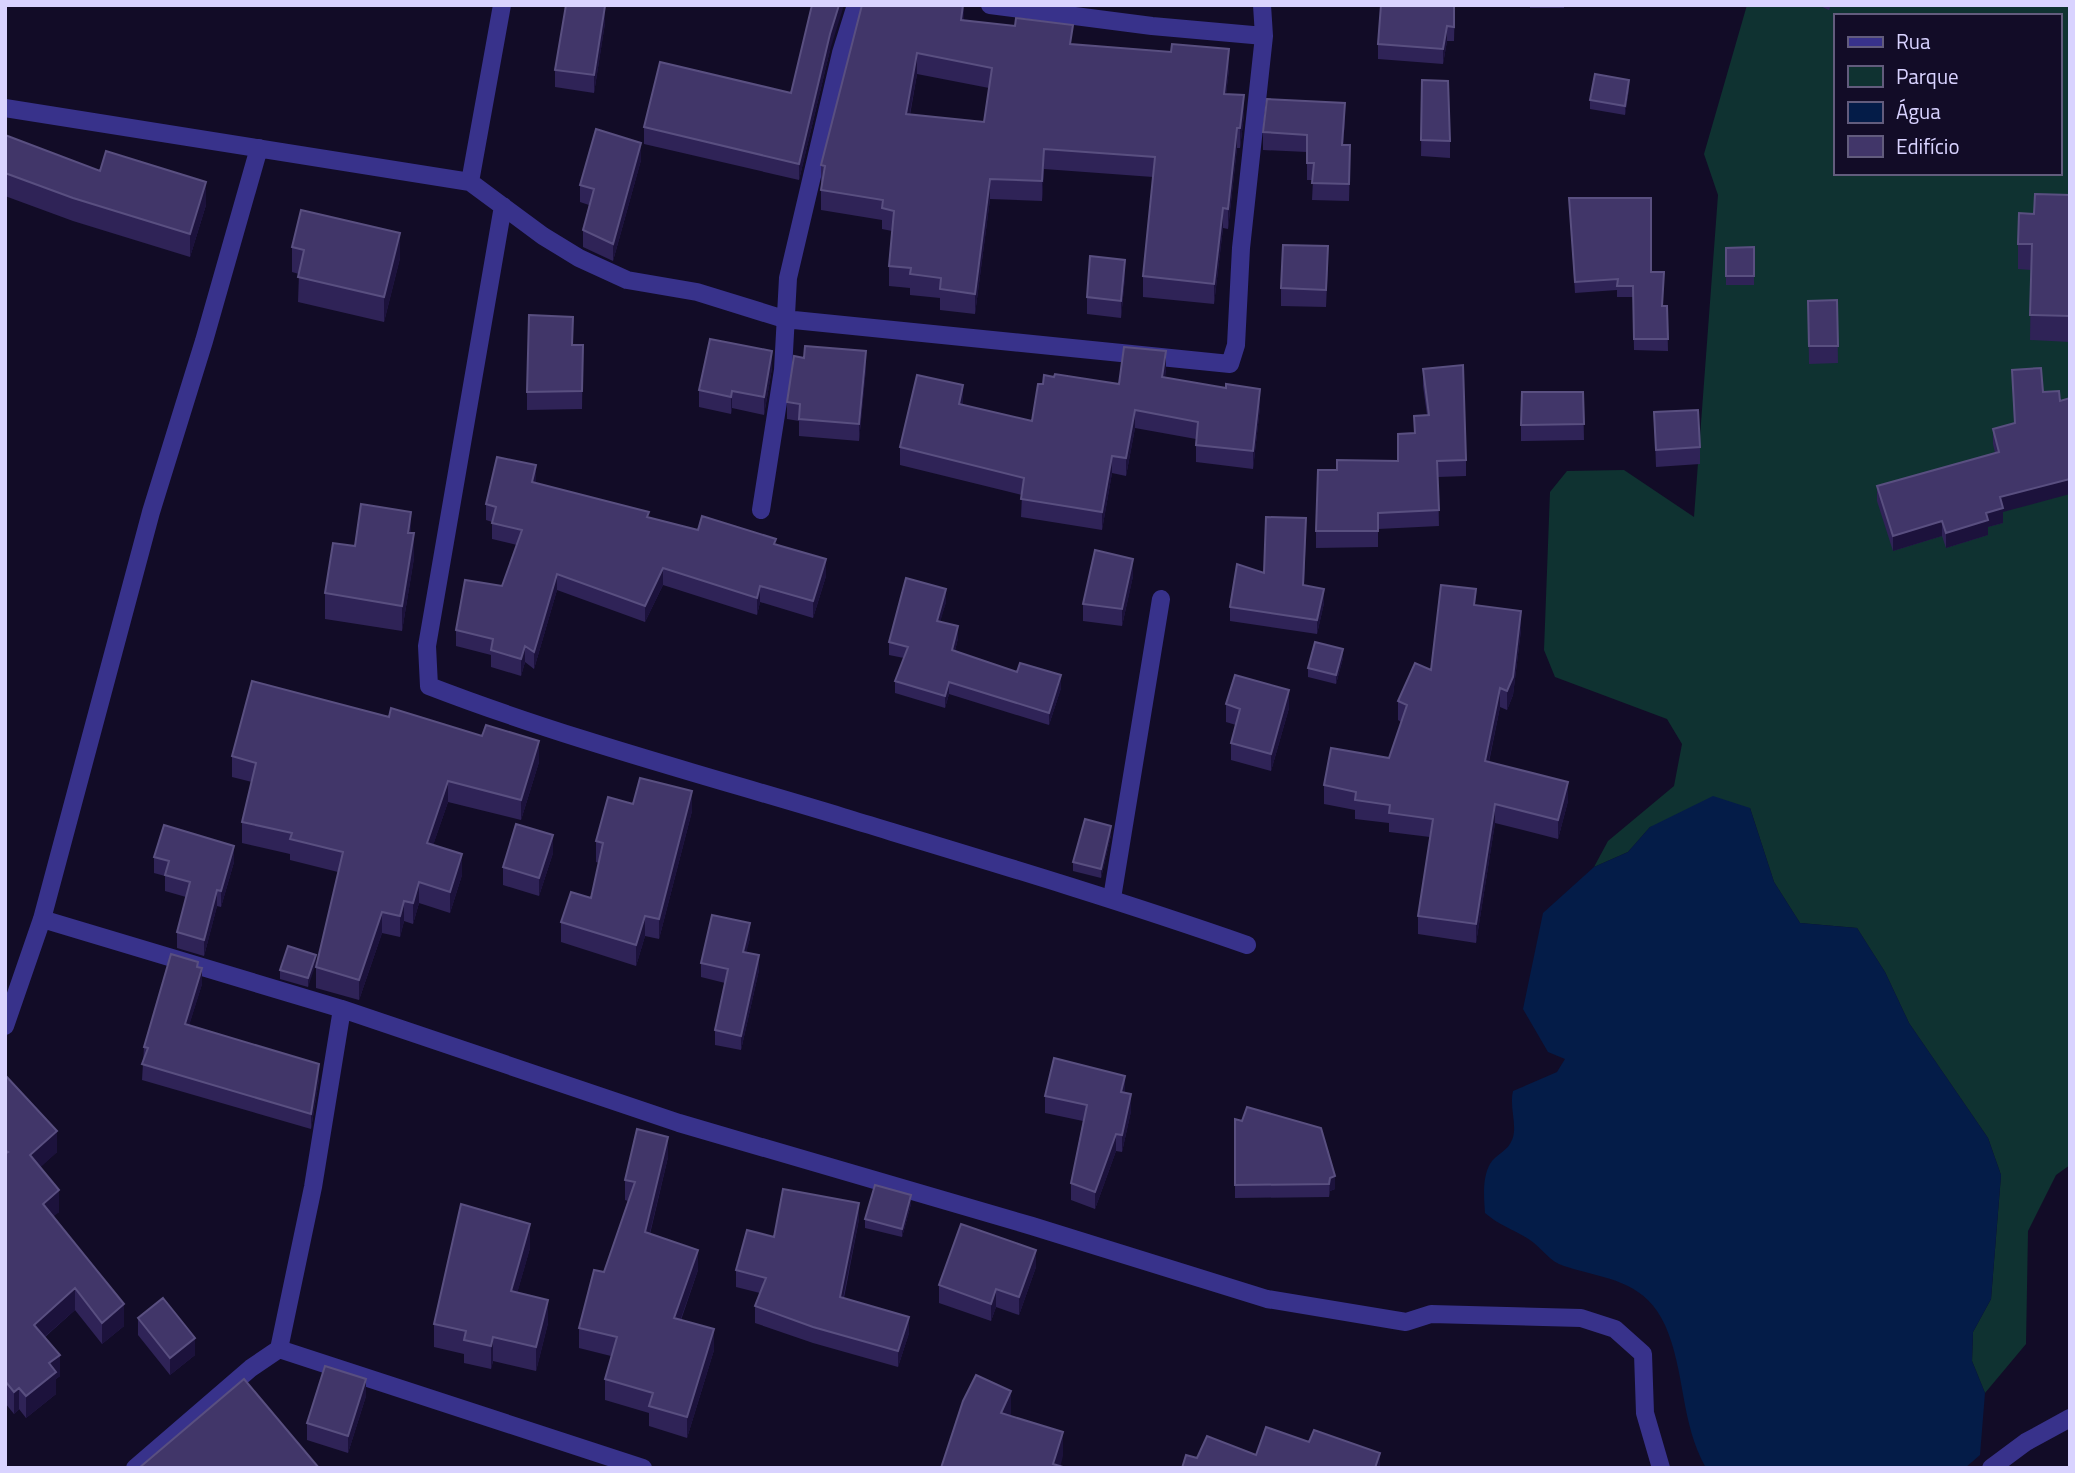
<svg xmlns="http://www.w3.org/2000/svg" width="2075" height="1473" viewBox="0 0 2075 1473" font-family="'Titillium Web',sans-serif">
  <rect width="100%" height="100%" fill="#120c27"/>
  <!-- green -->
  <path fill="#0f3231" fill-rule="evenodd" d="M1747,5H2070V1165L2056,1175L2028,1231L2026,1344L1985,1393L1972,1361L1973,1332L1991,1299L2001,1175L1988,1138L1909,1023L1885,972L1857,928L1800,923L1774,882L1750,808L1650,827L1628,852L1594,867L1608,841L1674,786L1682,744L1667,719L1555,677L1544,650L1550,492L1567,471L1624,470L1694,517L1718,195L1704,154ZM1835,16H2059V173H1835Z"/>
  <!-- water -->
  <path fill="#041c48" d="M1713,796L1750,808L1774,882L1800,923L1857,928L1885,972L1909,1023L1988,1138L2001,1175L1991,1299L1973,1332L1972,1361L1985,1393L1980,1455L1965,1468H1706C1680,1422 1686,1373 1665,1325C1644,1279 1604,1279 1564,1266C1550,1262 1542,1248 1530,1240C1515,1230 1500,1226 1485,1213C1484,1198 1482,1178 1490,1164C1495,1155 1508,1151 1512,1140C1518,1126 1509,1107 1513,1091L1557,1072L1565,1059L1548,1052L1523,1009L1543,913L1594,867L1628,852L1650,827Z"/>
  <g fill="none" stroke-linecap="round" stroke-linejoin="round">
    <!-- minor -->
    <path stroke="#38328b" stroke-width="18" d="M990,5L1152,26L1264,36
      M5,108L470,182L543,236L579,258L627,280L697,292L784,319L1230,364L1236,345L1241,248L1264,36L1262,5
      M470,182L502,5
      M503,206L427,646L429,686C564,738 704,775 843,817C978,858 1113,898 1247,945
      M761,510L783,370L788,278L841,53L856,5
      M1112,898L1161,599
      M42,919L342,1009L679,1123L1032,1226L1267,1299L1406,1322L1431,1314L1581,1318L1615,1329L1643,1354L1645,1413L1661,1468
      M5,1026L42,919L151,512L204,341L259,148
      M279,1349L643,1468
      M135,1468L251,1368L279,1349L313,1187L342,1009
      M1991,1468L2026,1442L2070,1418"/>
  </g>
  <!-- wall -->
  <path fill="#2f2357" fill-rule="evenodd" d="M862,5H964V20L1073,44L1229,69L1226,94L1244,115L1240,148H1237L1228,229L1223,228L1214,304L1143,297V276L1153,177L1044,169L1042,201L990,199L975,314L940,310V298L910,295V288L889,286V266L892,231L882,229V220L821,210V165ZM917,74L989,88L984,122L910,115Z
    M1455,5L1454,41H1447L1443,64L1378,59V44Z
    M1530,5H1564V8H1530Z
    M1818,5H1831L1829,10Z
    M605,23L594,93L555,87V70Z
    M830,50L799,180L644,144V127L791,93Z
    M1422,80L1450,141V158L1421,156Z
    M1629,89L1625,115L1590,109V100Z
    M1345,120L1343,145L1350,162L1349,201L1312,200L1313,180H1307V152L1263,150V132Z
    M5,135L100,171L206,205L190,257L73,221L5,196Z
    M641,160L613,261L583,247V230L589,205L580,202V185Z
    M2070,195V342L2030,340L2031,270L2018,269V244L2034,214Z
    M1569,198L1651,272L1663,306H1667L1668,351L1634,350L1633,297H1617V290L1575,293Z
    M292,247L400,258L384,322L298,302L299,274L292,272Z
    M1754,247V285H1726V248Z
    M1328,263L1326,307L1281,306V288Z
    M1125,277L1121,318L1087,314V297Z
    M1837,300L1838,363L1809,364L1808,301Z
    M572,345H583L582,409L527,410V392Z
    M772,368L764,415L732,408L731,414L699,407V390Z
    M866,368L859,441L799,436V421L787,419V402Z
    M2041,368L2003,512V523L1988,527V535L1946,548L1942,536L1893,551L1877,501V486L1995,453L1993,444V429L2014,423L2012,370Z
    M1166,369L1165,377L1260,407L1253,469L1196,462V439L1135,428L1126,476L1112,473L1102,530L1021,517L1022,495L900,465V447L963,405L1032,421L1043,384L1054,377L1119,384Z
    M1423,369L1466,460V476L1438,477L1439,526L1378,529V547L1316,548V531L1337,470L1398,461L1414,433L1427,415L1423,386Z
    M1583,392L1584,440L1521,441V425Z
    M1654,412L1700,447V464L1656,467Z
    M536,483L649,517L698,530L776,545L826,576L813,618L760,602L757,615L663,585L645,622L557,590L534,669L525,662L521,676L491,667V655L456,646V630L502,586L517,545L492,539V522L486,520V504Z
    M1306,532L1304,585L1324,603L1317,634L1230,621V607Z
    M411,533L414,558L402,631L325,619V593L355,546Z
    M1133,576L1122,626L1083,621V604Z
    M946,602L940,621L958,638L955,651L1061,688L1049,725L949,694L945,708L895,693V681L904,658L889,655V642Z
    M1476,606L1521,630L1513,695L1507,710L1500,707L1489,762L1568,801L1558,839L1495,823L1476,943L1418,934V916L1430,837L1389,832V823L1355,819V810L1324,804V785L1389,758L1401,722L1398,720V701L1431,670Z
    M1343,658L1336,684L1308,677V668Z
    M1226,704L1289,708L1271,771L1231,760V743L1236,725L1226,722Z
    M232,756L539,762L521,820L448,802L433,845L462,875L450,913L419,903L413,924L404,921L400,937L382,933L359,1000L316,988V967L338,872L290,860V854L242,843V822L252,782L232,777Z
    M633,804L692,811L659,939L645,936L636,966L561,942V922L591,898L599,863L596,862V841Z
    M1111,835L1101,878L1073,871V862Z
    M553,853L539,896L503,885V867Z
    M154,857L234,862L221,907L217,906L204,956L177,948V932L186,897L165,891V876L154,873Z
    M750,938L746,952L759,970L741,1050L715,1045V1030L725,983L701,977V963Z
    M316,955L308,987L280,979V970Z
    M198,967L202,984L189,1025L319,1079L311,1129L142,1080L144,1047Z
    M5,1075L57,1152L40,1167L59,1212L53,1216L124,1326L102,1344L75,1310L45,1337L60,1376L56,1379V1394L26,1418L19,1409L14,1414L5,1403Z
    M1125,1093L1131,1111L1122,1152L1116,1151L1095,1209L1071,1200V1183L1083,1121L1045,1113V1096Z
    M1235,1119L1242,1121L1335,1189L1330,1191L1329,1197L1235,1198Z
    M668,1157L650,1234L698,1270L681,1320L714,1350L687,1438L649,1426V1413L605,1400V1379L611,1356L579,1348V1328L604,1272L628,1201L625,1200V1180Z
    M911,1204L902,1237L865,1228V1219Z
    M859,1219L844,1298L909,1333L898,1367L813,1343L755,1323V1306L760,1293L736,1287V1270L774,1237Z
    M530,1248L517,1293L548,1323L536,1371L493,1361L491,1369L464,1363V1354L434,1347V1324Z
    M1036,1267L1019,1315L996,1307L991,1321L939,1303V1285Z
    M138,1318L195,1355L170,1375L138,1335Z
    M366,1396L348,1453L307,1440V1423Z"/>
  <!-- shaded-wall -->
  <path fill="#1c123c" d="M839,5H844L830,50L799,180V164L830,34Z
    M963,5H964V22L961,20Z
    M605,6V23L594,93V75Z
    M1447,26V41L1443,64V49Z
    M1229,49V69L1224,114V94Z
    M917,53V74L906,134V114Z
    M1629,80V89L1625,115V106Z
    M1244,95V115L1240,148V128Z
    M1345,103V120L1342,162V145Z
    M1237,128V148L1228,229V209Z
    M641,143V160L613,261V244Z
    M1044,149V169L1042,201V181Z
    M990,179V199L975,314V294Z
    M206,182V205L190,257V234Z
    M1223,208V228L1214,304V284Z
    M400,233V258L384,322V297Z
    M1125,260V277L1121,318V301Z
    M772,351V368L764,415V397Z
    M866,351V368L859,441V424Z
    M1166,351V369L1162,395V377Z
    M963,385V403L959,422V404Z
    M1260,389V407L1253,469V451Z
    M732,391V408L731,414V397Z
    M1135,410V428L1126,476V458Z
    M1112,456V473L1102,530V512Z
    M536,465V481L532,499V482Z
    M2070,479V494L2003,512V523L1988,527V535L1946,548V533L1986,513L2000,497Z
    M411,512V537L408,533Z
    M1942,521V536L1893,551V536Z
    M414,533V558L402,631V606Z
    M826,559V576L813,618V601Z
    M1133,559V576L1122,626V609Z
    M663,568V585L645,622V606Z
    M557,574V590L534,669V652Z
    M760,586V602L757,615V598Z
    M946,589V602L937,633V621Z
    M1324,589V603L1317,634V620Z
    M1521,611V630L1513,695L1507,710V691Z
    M958,626V638L952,663V650Z
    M525,646V662L521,676V659Z
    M1343,649V658L1336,684V675Z
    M1061,675V688L1049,725V713Z
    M949,682V694L945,708V696Z
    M1500,688V707L1485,779V761Z
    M1289,690V708L1271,771V754Z
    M539,741V762L521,820V800Z
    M448,781V802L427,863V843Z
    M1568,782V801L1558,839V820Z
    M692,791V811L659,939V919Z
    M1495,804V823L1476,943V924Z
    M1111,826V835L1101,878V869Z
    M553,835V853L539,896V878Z
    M234,846V862L221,907V891Z
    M462,854V875L450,913V892Z
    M419,882V903L413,924V903Z
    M217,890V906L204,956V940Z
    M404,901V921L400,937V916Z
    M382,912V933L359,1000V980Z
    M645,916V936L636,966V945Z
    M750,923V938L743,966V952Z
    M316,955V964L308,987V978Z
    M759,955V970L741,1050V1036Z
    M202,968V984L185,1039V1024Z
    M319,1064V1079L311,1129V1114Z
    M1125,1076V1093L1121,1092Z
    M1131,1094V1111L1122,1152V1135Z
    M57,1131V1152L30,1177V1155Z
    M1116,1134V1151L1095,1209V1192Z
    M668,1137V1157L645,1253V1232Z
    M1335,1176V1189L1330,1191L1329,1197L1330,1178Z
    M59,1190V1212L43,1225V1204Z
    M911,1195V1204L902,1237V1229Z
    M859,1203V1219L840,1313V1297Z
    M530,1224V1248L511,1315V1291Z
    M698,1250V1270L674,1338V1318Z
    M1036,1250V1267L1019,1315V1297Z
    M75,1288V1310L34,1346V1325Z
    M996,1289V1307L991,1321V1304Z
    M548,1300V1323L536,1371V1347Z
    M124,1304V1326L102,1344V1323Z
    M909,1317V1333L898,1367V1351Z
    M714,1329V1350L687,1438V1417Z
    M493,1337V1361L491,1369V1346Z
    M195,1338V1355L170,1375V1358Z
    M60,1355V1376L56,1379V1394L26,1418V1396L49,1363Z
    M366,1379V1396L348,1453V1436Z
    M19,1388V1409L14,1414V1392Z
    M1011,1391V1415L1001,1436V1413Z
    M1063,1432V1456L1060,1468L1053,1464Z
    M1380,1453V1468H1375Z"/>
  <!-- building -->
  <path fill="#413669" stroke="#594f80" stroke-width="2" fill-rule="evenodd" d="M566,5L605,6L594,75L555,70Z
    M812,5H839L830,34L799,164L644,127L660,62L791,93Z
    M862,5H963L961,20L1015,26L1016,18L1073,25L1070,44L1171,52L1172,44L1229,49L1224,94L1244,95L1240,128H1237L1228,209L1223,208L1214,284L1143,276L1155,157L1044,149L1042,181L990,179L975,294L940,289L941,278L910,274L911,268L889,266L894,211L882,208L883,200L821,190L825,166L821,165ZM917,53L992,68L984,122L906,114Z
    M1381,5H1454V27L1447,26L1443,49L1378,44Z
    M1595,74L1629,80L1625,106L1590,100Z
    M1422,80L1448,81L1450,141L1421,140Z
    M1267,99L1345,103L1342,145H1350L1349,184L1312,183L1314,163H1307V135L1263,132Z
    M596,129L641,143L613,244L583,230L594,189L580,185Z
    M5,135L100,171L106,151L206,182L190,234L73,198L5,173Z
    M2035,194L2070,195V316L2030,315L2032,244H2018L2019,213L2034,214Z
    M1569,198H1651V272H1664L1662,306H1667L1668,339H1634L1633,286H1617L1618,279L1575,282Z
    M301,210L400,233L384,297L298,277L304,250L292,247Z
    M1283,245L1328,246L1326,290L1281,288Z
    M1754,247V276H1726V248Z
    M1090,256L1125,260L1121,301L1087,297Z
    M1837,300L1838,346H1809L1808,301Z
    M529,315L573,317L572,345H583L582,391L527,392Z
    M710,339L772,351L764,397L732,391L731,397L699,390Z
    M805,346L866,351L859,424L799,419L800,404L787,402L794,356L804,358Z
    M1124,347L1166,351L1162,377L1226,388V384L1260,389L1253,451L1196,445L1198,422L1135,410L1126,458L1112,456L1102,512L1021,499L1024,478L900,447L917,375L963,385L959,404L1032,421L1038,384H1043L1044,375L1054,377L1055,374L1119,384Z
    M1463,365L1466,460L1437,461L1439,510L1378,513V531H1316L1318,470H1337V460L1398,461V434L1415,433L1414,416L1429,415L1423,369Z
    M2041,368L2043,392L2059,391L2060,401L2070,398V479L2000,497L2003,508L1986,513L1988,520L1946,533L1942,521L1893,536L1877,486L1999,452L1993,429L2015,423L2012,370Z
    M1522,392H1583L1584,424L1521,425Z
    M1698,410L1700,447L1656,450L1654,412Z
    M497,457L536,465L532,482L649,512L647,517L698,530L702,516L776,539L774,544L826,559L813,601L760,586L757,598L663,568L645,606L557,574L534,652L525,646L521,659L491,650L493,639L456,630L465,580L502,586L522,530L492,523L496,507L486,504Z
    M361,504L411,512L408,533H414L402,606L325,593L333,543L355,546Z
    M1266,517L1306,518L1303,585L1324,589L1317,620L1230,607L1237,564L1264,573Z
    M1095,550L1133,559L1122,609L1083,604Z
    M906,578L946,589L937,621L958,626L952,650L1017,672L1020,663L1061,675L1049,713L949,682L945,696L895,681L908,647L889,642Z
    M1441,585L1476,589L1474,605L1521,611L1513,677L1507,691L1500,688L1485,761L1568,782L1558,820L1495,804L1476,924L1418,916L1433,819L1389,813L1390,805L1355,800L1356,792L1324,785L1331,748L1389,758L1407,705L1398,701L1415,663L1431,670Z
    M1315,642L1343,649L1336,675L1308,668Z
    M1235,675L1289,690L1271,754L1231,743L1240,709L1226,704Z
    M252,681L389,717L391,708L482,736L486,725L539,741L521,800L448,781L427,843L462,854L450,892L419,882L413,903L404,901L400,916L382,912L359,980L316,967L343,852L290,839L292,833L242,822L256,763L232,756Z
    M640,778L692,791L659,919L645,916L636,945L561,922L571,892L591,898L603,843L596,841L608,797L633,804Z
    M1085,819L1111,826L1101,869L1073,862Z
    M516,824L553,835L539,878L503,867Z
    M164,825L234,846L221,891L217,890L204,940L177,932L190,882L165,875L169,861L154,857Z
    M712,915L750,923L743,952L759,955L741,1036L715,1030L728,969L701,963Z
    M288,946L316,955L308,978L280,970Z
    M171,954L198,962L197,967L202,968L185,1024L319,1064L311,1114L142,1064L148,1048L144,1047Z
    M1054,1058L1125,1076L1121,1092L1131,1094L1122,1135L1116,1134L1095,1192L1071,1183L1087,1105L1045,1096Z
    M5,1075L57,1131L30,1155L59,1190L43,1204L124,1304L102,1323L75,1288L34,1325L60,1355L49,1363L56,1372L26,1396L19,1388L14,1392L5,1381V1154L8,1152L5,1150Z
    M1247,1107L1321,1128L1335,1176L1330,1178L1329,1184L1235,1185V1119L1242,1121Z
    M637,1129L668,1137L645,1232L698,1250L674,1318L714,1329L687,1417L649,1406L653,1393L605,1379L617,1337L579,1328L594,1270L604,1272L635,1182L625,1180Z
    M875,1185L911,1195L902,1229L865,1219Z
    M783,1189L859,1203L840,1297L909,1317L898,1351L813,1327L755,1306L766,1278L736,1270L747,1230L774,1237Z
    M461,1204L530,1224L511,1291L548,1300L536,1347L493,1337L491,1346L464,1340L466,1331L434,1324Z
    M961,1224L1036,1250L1019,1297L996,1289L991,1304L939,1285Z
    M163,1298L195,1338L170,1358L138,1318Z
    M325,1366L366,1379L348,1436L307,1423Z
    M976,1375L1011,1391L1001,1413L1063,1432L1053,1464L1063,1467V1468H941L963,1401Z
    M244,1379L319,1468H139Z
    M1266,1427L1309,1442L1314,1430L1380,1453L1375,1468H1182L1186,1455L1197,1458L1207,1436L1256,1455Z"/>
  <!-- border -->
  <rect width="2075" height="1473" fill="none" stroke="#d9d3ff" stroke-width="14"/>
  <!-- legend -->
  <rect x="1834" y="14" width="228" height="161" fill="#120c27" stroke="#625c7d" stroke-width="2"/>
  <rect x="1848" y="37" width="35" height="10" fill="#38328b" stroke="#625c7d" stroke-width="2"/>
  <text x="1896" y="49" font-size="21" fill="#d9d3ff">Rua</text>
  <rect x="1848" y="66" width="35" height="21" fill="#0f3231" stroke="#625c7d" stroke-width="2"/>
  <text x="1896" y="84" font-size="21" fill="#d9d3ff">Parque</text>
  <rect x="1848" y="102" width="35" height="21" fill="#041c48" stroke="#625c7d" stroke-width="2"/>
  <text x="1896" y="119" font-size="21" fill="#d9d3ff">Água</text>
  <rect x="1848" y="136" width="35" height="21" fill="#413669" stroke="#625c7d" stroke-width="2"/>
  <text x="1896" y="154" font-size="21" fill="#d9d3ff">Edifício</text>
</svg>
